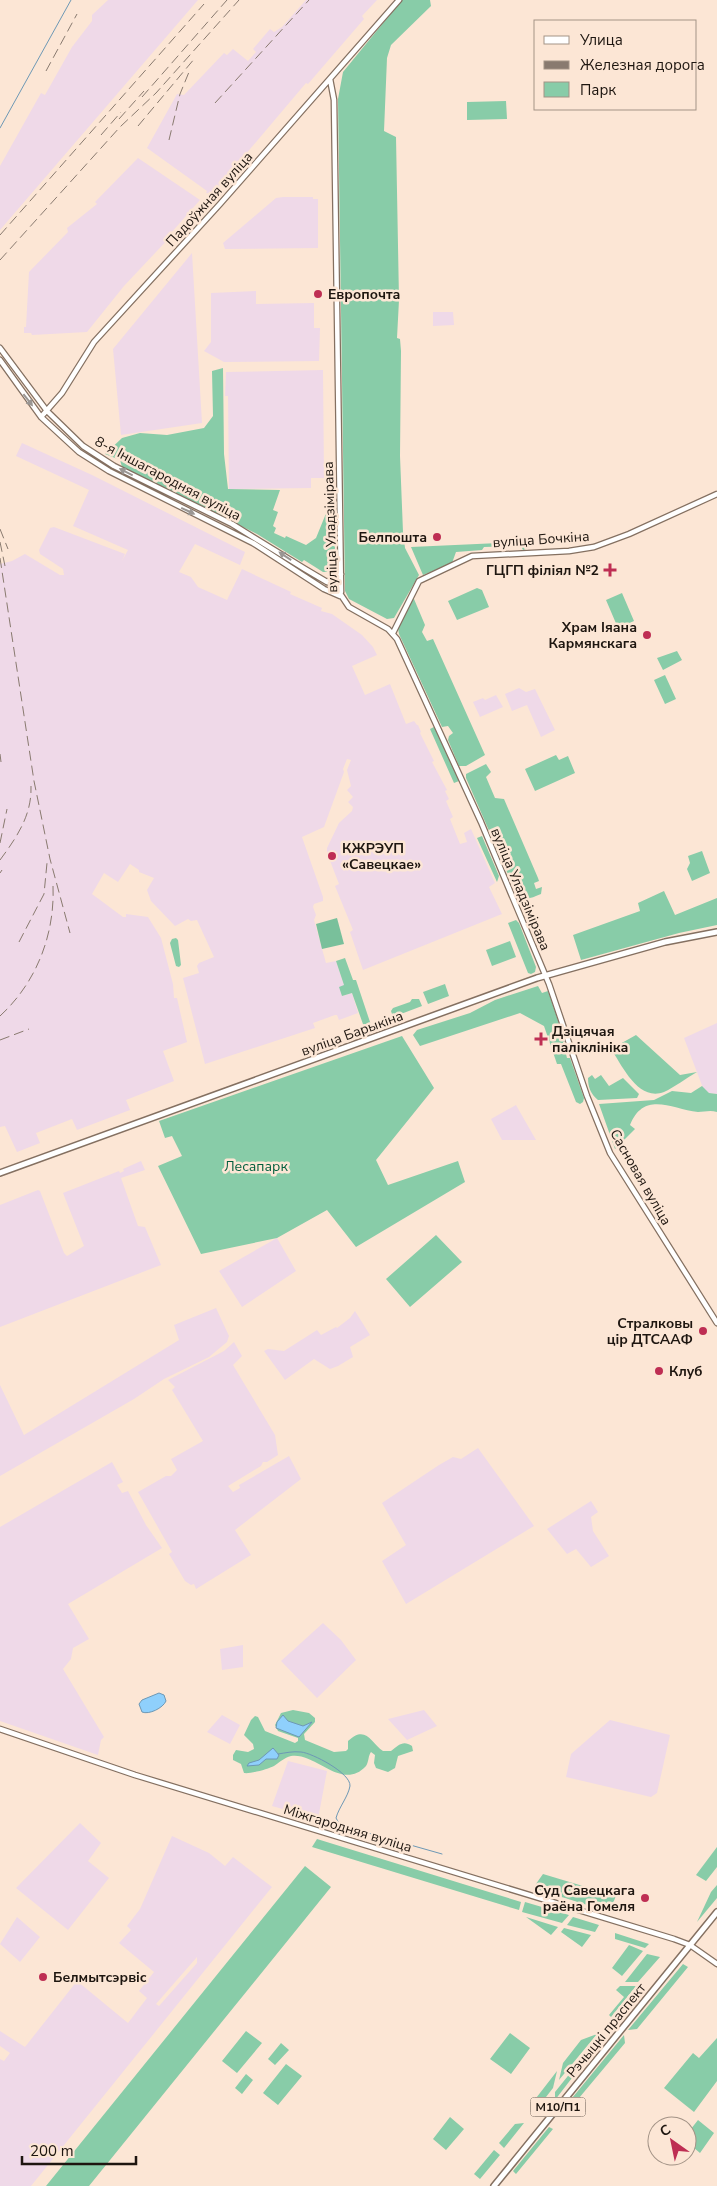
<svg xmlns="http://www.w3.org/2000/svg" width="717" height="2186" viewBox="0 0 717 2186" font-family="'Nunito Sans',sans-serif">
  <rect width="100%" height="100%" fill="#fce6d5"/>
  <!-- industrial -->
  <path fill="#efd9e8" fill-rule="evenodd" d="M108,0H198L0,230V166L41,93L45,95L72,47L92,21V15Z
    M306,0H377L362,16L364,19L308,84L306,83L212,194L206,193L207,191L147,148L177,94L184,95L224,53L227,55L233,49L248,61L256,52L253,49L270,29L274,32L282,27Z
    M138,158L200,200L171,233L172,235L124,286L87,332L32,335L31,333H24V327H26L29,272L68,232L67,228L97,204L95,202Z
    M283,197H313V199H318V248L225,249L223,243L276,198Z
    M192,253L202,423L121,435L113,349Z
    M256,291V304L314,303V328H320L319,361L224,362L204,351L211,342V293Z
    M433,312H453L454,325L433,326Z
    M323,370L324,478H311V488L229,489L228,396H225L226,372Z
    M22,443L92,475L245,552L240,565L195,544L179,572L191,577L198,587L227,600L242,569L291,592L290,594L322,608L321,611L332,614L362,635L373,647L377,655L352,666L365,695L390,684L406,724L414,721L417,725H418L421,732L420,733L434,761L432,762L447,790L445,791L449,799L446,801L453,817L450,819L460,844L467,842L464,833L471,829L495,883L489,887L502,914L363,970L350,932L353,930L335,886L339,884L327,853V848L339,823L352,811L353,807L348,802L353,797L347,790L351,786L347,770L351,760L347,759L343,769L344,772L324,827L302,837L323,897V901L314,904L313,907L316,915L314,920L326,963L336,961L344,985L342,996L352,993L358,1013L339,1020L337,1015H335L313,1023L315,1028L205,1064L183,978L199,973L197,966L199,963L214,957L197,920L191,921L188,919L175,926L151,901L147,890L154,878L139,872V870L130,864L118,882L104,873L92,894L123,917H126V914L148,917L161,938L173,984L174,998H177L187,1042L163,1051L174,1081L126,1100L130,1110L77,1130L72,1119L36,1133L40,1143L17,1152L5,1126L0,1127V564L12,561L25,554L60,575H64L63,569L40,554L39,550L50,528L54,527L125,554L122,561L128,550L73,526L89,490L16,456Z
    M519,688L526,692L535,689L555,730L541,737L527,705L512,711L505,694Z
    M496,695L503,707L480,717L473,702L483,698L485,700Z
    M717,1023V1094L709,1093L703,1088L684,1038Z
    M516,1105L536,1140H502L491,1119Z
    M141,1161L145,1170L121,1178L138,1226L145,1227L161,1265L0,1327V1205L38,1190L40,1191L64,1253L67,1256L84,1246L63,1193L119,1171L120,1173L124,1171L123,1169Z
    M277,1238L296,1271L242,1307L219,1271Z
    M216,1308L229,1336L227,1342L209,1357L164,1379L134,1399L0,1476V1385L24,1435L179,1340L174,1325Z
    M355,1311L370,1335L350,1347L353,1357L338,1366L330,1369L314,1359L285,1380L264,1351L268,1349L284,1351L317,1330L321,1335L336,1327L337,1328L350,1318Z
    M234,1342L242,1356L233,1365L275,1435L278,1455L267,1462H263L261,1466L228,1486L233,1492L240,1488L239,1485L289,1456L301,1479L235,1530L251,1555L196,1589L194,1584L191,1585L185,1581L169,1554L172,1552L138,1492L166,1476H171L177,1470L171,1459L203,1441L172,1390L175,1387L168,1380L224,1351Z
    M478,1448L534,1526L406,1604L382,1561L406,1545L382,1503L439,1465L453,1457L461,1459Z
    M112,1462L123,1482L117,1485L122,1493L128,1491L146,1525L162,1548L68,1604L89,1639L73,1648L71,1659L63,1669L104,1737L101,1740L98,1755L0,1721V1527Z
    M591,1501L598,1512L591,1517L593,1531L609,1556L591,1567L576,1549L567,1554L547,1529Z
    M323,1623L341,1640L356,1660L317,1698L281,1661Z
    M243,1645V1667L222,1670L220,1649Z
    M424,1710L437,1726L407,1740L388,1719Z
    M222,1715L240,1725L230,1744L207,1732Z
    M610,1720L670,1735L657,1793L651,1797L566,1777L571,1754Z
    M288,1761L327,1771L318,1819L272,1806Z
    M80,1823L101,1843L88,1861L109,1878L68,1930L16,1888Z
    M172,1836L209,1853L225,1866L233,1857L272,1887L31,2186H0V2059L4,2061L10,2053L0,2046V2031L25,2047L77,1981L128,2023L147,1998L139,1991L154,1972L119,1943L131,1930L127,1926L140,1909ZM197,1957V1963L159,2006L156,2004Z
    M17,1917L40,1937L20,1962L0,1944Z"/>
  <!-- green -->
  <path fill="#88cca8" d="M402,0H430L431,6L391,45L387,58L384,131L396,137L399,300L397,338L400,339L401,351L400,456L403,532L405,548L419,575L394,618L387,619L349,599L345,591L338,99L343,72Z
    M506,101L507,119L467,120V102Z
    M223,368L224,454L228,489L280,490L273,510L278,512L273,526L276,528L274,533L285,538L286,536L306,545L316,538L327,511H333L335,514L334,529H328L327,536L331,537L332,545H335L334,572H323L304,560L302,562L257,534L122,467L120,460L105,454L122,438L140,433L167,435L204,428L213,416L212,371Z
    M520,542L526,545V549L523,550L521,546L484,547L482,550L456,552L452,563L423,575L411,547Z
    M477,588L482,590L489,607L457,620L448,601Z
    M622,593L634,621L618,628L606,600Z
    M412,599H414L425,625L422,632L427,641L433,639L485,755L466,766H459L448,740L449,736L453,733L448,726L442,727L399,634L398,628Z
    M677,651L682,660L663,670L657,658Z
    M665,675L676,699L665,704L654,680Z
    M434,727L459,781L454,783L430,729Z
    M556,755L559,760L568,756L575,773L535,791L525,769Z
    M486,764L491,772L486,777L495,798L504,799L538,878L539,881L534,883L536,889L542,887L541,894C534,897 525,901 518,897L466,778V774Z
    M482,836L499,876L497,882L477,838Z
    M702,851L710,873L692,881L687,869L690,863L688,856Z
    M664,891L675,915L717,898V925L679,933L581,960L573,935L640,911L638,903Z
    M516,920L519,923L536,967L535,972L531,974L528,973L508,923Z
    M176,938L178,940L181,965L179,967L176,966L170,943L172,939Z
    M510,941L516,957L492,966L486,950Z
    M345,958L353,980H356L371,1025L364,1027L352,993L342,996L339,987L344,985L336,961Z
    M445,984L449,996L428,1004L423,992Z
    M538,986L542,993L548,991L565,1041L563,1042L567,1058H570L584,1098L583,1102L580,1104L576,1102L561,1064H557L544,1026L520,1013L420,1046L413,1035L417,1030L470,1013L495,1000Z
    M412,999H419L422,1006L393,1017L391,1011L393,1008L410,1002Z
    M636,1035L680,1075L697,1072C686,1078 675,1087 664,1092C638,1102 622,1065 611,1049Z
    M402,1036L434,1088L376,1160L388,1185L458,1161L465,1182L356,1247L327,1210L277,1238L201,1254L158,1166L182,1156L172,1136L165,1138L159,1121Z
    M592,1075L595,1079L601,1075L609,1086L623,1078L639,1094L637,1098L598,1100C591,1094 588,1088 588,1078Z
    M702,1086L709,1093L717,1094V1112C710,1110 704,1112 698,1112C672,1109 644,1090 630,1125L635,1129L615,1149L599,1104L654,1100L672,1091L691,1093Z
    M436,1235L462,1262L410,1307L386,1279Z
    M293,1710L309,1713L315,1718V1722L304,1734L305,1740L334,1752L346,1751L348,1749V1741C366,1724 371,1743 383,1751H391C399,1745 403,1740 412,1746L413,1751L398,1756L395,1768L388,1772L376,1768L374,1763L375,1755L371,1752C368,1756 369,1761 366,1766C342,1792 316,1752 291,1756C284,1758 280,1762 274,1766C268,1769 251,1774 244,1773L241,1764L233,1760V1755L236,1750L248,1752L254,1749L253,1744L244,1735L251,1720L255,1716L258,1717L265,1731L295,1743L298,1741V1738L278,1731L275,1725L281,1713Z
    M317,1839L521,1902L519,1910L312,1847Z
    M717,1847V1867L706,1881L696,1875Z
    M305,1866L331,1887L89,2186H46Z
    M543,1874L616,1896L610,1910L600,1909L533,1888Z
    M717,1885V1898L697,1922L711,1892Z
    M525,1902L569,1915L562,1923L522,1912Z
    M526,1917L558,1927L551,1935Z
    M573,1917L599,1925L595,1932L567,1925Z
    M564,1928L591,1935L582,1947L561,1932Z
    M615,1933L649,1944L645,1948L615,1939Z
    M629,1945L643,1951L622,1976L612,1968Z
    M647,1954L660,1957L638,1982H625Z
    M683,1964L688,1967L637,2029L628,2030Z
    M620,1986H636L611,2017L609,2015L624,1997L616,1990Z
    M246,2031L262,2043L237,2073L222,2061Z
    M510,2033L530,2048L511,2074L490,2059Z
    M597,2034L559,2080L563,2063L581,2040Z
    M624,2035L625,2043L569,2110L563,2109Z
    M600,2036L576,2069L575,2074L555,2100V2092Z
    M717,2038V2081L694,2112L664,2088L693,2053L699,2058Z
    M281,2043L289,2050L275,2065L268,2059Z
    M286,2064L302,2076L278,2105L263,2093Z
    M557,2071L553,2088L539,2106L533,2102Z
    M246,2074L253,2080L242,2094L235,2088Z
    M450,2117L464,2129L446,2150L433,2139Z
    M698,2120L714,2133L700,2153L687,2142V2134Z
    M524,2123L504,2148L499,2143L515,2124Z
    M549,2127L553,2129L516,2174L513,2171Z
    M494,2150L500,2155L480,2179L474,2174Z"/>
  <!-- forest -->
  <path fill="#79c09b" d="M337,918L344,944L322,949L316,924Z"/>
  <!-- water -->
  <path fill="#8fd0fc" stroke="#6d98b5" d="M159,1693L164,1695L166,1701C163,1708 149,1715 142,1712L139,1704L142,1700Z
    M283,1715L288,1721L303,1726L312,1722L299,1737L276,1728L277,1722Z
    M273,1748L279,1755L277,1759H266L259,1765L247,1766L249,1763L259,1760Z"/>
  <g fill="none" stroke-linecap="round" stroke-linejoin="round">
    <!-- stream -->
    <path stroke="#6d98b5" stroke-width="1" d="M0,128L71,0
      M278,1754C285,1753 293,1751 301,1752C312,1753 351,1773 350,1786C348,1797 339,1807 336,1818L340,1825L442,1854"/>
    <defs>
      <path id="secondary" d="M330,79L334,100L341,592
        M0,348L47,411L83,446L114,466L232,524L305,569L327,582L333,583L349,607L388,629L397,639L481,822L549,984L587,1096L610,1153L717,1323
        M0,360L41,417L79,452L109,471L253,543L324,589L340,596
        M41,417L62,393L94,342L220,204L399,0
        M327,582L341,574
        M393,633L419,581L472,556L569,551L594,547L629,534L717,494
        M0,1729L135,1775L674,1939L690,1945L717,1964"/>
      <path id="primary" d="M0,1173L537,978L665,942L717,932
        M494,2186L717,1912"/>
    </defs>
    <!-- secondary casing -->
    <use href="#secondary" stroke="#847061" stroke-width="7"/>
    <!-- primary casing -->
    <use href="#primary" stroke="#847061" stroke-width="8"/>
    <!-- secondary -->
    <use href="#secondary" stroke="#fff" stroke-width="4.5"/>
    <!-- primary -->
    <use href="#primary" stroke="#fff" stroke-width="5"/>
    <!-- rail -->
    <path stroke="#897a6f" stroke-width="1" stroke-dasharray="10 5" stroke-linecap="butt" d="M46,71L77,14
      M142,97L227,0
      M215,103L309,0
      M119,119L144,91
      M138,126L195,58
      M101,135L121,112
      M169,140L180,94L189,72
      M0,235L204,4
      M0,260L120,127L156,93L239,0
      M0,529L8,549
      M0,542L5,566
      M0,558L34,781L50,859L70,933
      M0,754L1,762
      M0,843L7,809
      M0,860C17,837 32,815 31,786
      M0,873L2,870
      M19,942L44,894L47,863
      M0,1016C36,983 55,935 53,886
      M0,1040L29,1029"/>
  </g>
  <!-- one-way arrows -->
  <defs><path id="oneway-solid" d="M-6-.8H1V-3.2L6.5 0L1 3.2V.8H-6Z" transform="scale(1.25)"/></defs>
  <g fill="#9a9693">
    <use href="#oneway-solid" transform="translate(28 400) rotate(52)"/>
    <use href="#oneway-solid" transform="translate(126 472) rotate(-153)"/>
    <use href="#oneway-solid" transform="translate(188 511) rotate(25)"/>
    <use href="#oneway-solid" transform="translate(285 556) rotate(-146)"/>
  </g>
  <!-- markers -->
  <g fill="#be2e53" stroke="#fce6d5" stroke-width="2">
    <circle cx="318" cy="294" r="5"/>
    <circle cx="437" cy="537" r="5"/>
    <path d="M607.5 562.5h5v5h5v5h-5v5h-5v-5h-5v-5h5z"/>
    <circle cx="647" cy="635" r="5"/>
    <circle cx="332" cy="856" r="5"/>
    <path d="M538.5 1031.5h5v5h5v5h-5v5h-5v-5h-5v-5h5z"/>
    <circle cx="703" cy="1331" r="5"/>
    <circle cx="659" cy="1371" r="5"/>
    <circle cx="645" cy="1898" r="5"/>
    <circle cx="43" cy="1977" r="5"/>
  </g>
  <g text-anchor="middle" stroke-width="5" stroke-linejoin="round" paint-order="stroke">
    <!-- shield labels -->
    <rect fill="#fce6d5" stroke="#61544b" stroke-width="1" x="530.5" y="2097.5" width="55" height="19" rx="4"/>
    <g font-size="12" font-weight="bold" fill="#1e1610">
      <text x="558" y="2111">М10/П1</text>
    </g>
    <!-- street labels -->
    <g font-size="14" fill="#1e1610" stroke="#fce6d5">
      <text transform="translate(209 199) rotate(-48)" y="5">Падоўжная вуліца</text>
      <text transform="translate(168 478) rotate(28)" y="5">8-я Іншагародняя вуліца</text>
      <text transform="translate(330 527) rotate(-92)" y="5">вуліца Уладзімірава</text>
      <text transform="translate(541 539) rotate(-4)" y="5">вуліца Бочкіна</text>
      <text transform="translate(521 889) rotate(67)" y="5">вуліца Уладзімірава</text>
      <text transform="translate(352 1033) rotate(-20)" y="5">вуліца Барыкіна</text>
      <text transform="translate(641 1177) rotate(60)" y="5">Сасновая вуліца</text>
      <text transform="translate(348 1828) rotate(17)" y="5">Міжгародняя вуліца</text>
      <text transform="translate(606 2030) rotate(-51)" y="5">Рэчыцкі праспект</text>
    </g>
    <!-- poi labels -->
    <g font-size="14" font-weight="bold" fill="#1e1610" stroke="#fce6d5" text-anchor="start">
      <text x="328" y="299">Европочта</text>
      <text x="427" y="542" text-anchor="end">Белпошта</text>
      <text x="599" y="575" text-anchor="end">ГЦГП філіял №2</text>
      <text x="637" y="632" text-anchor="end">Храм Іяана<tspan x="637" dy="16">Кармянскага</tspan></text>
      <text x="342" y="853">КЖРЭУП<tspan x="342" dy="16">«Савецкае»</tspan></text>
      <text x="552" y="1036">Дзіцячая<tspan x="552" dy="16">паліклініка</tspan></text>
      <text x="693" y="1328" text-anchor="end">Стралковы<tspan x="693" dy="16">цір ДТСААФ</tspan></text>
      <text x="669" y="1376">Клуб</text>
      <text x="635" y="1895" text-anchor="end">Суд Савецкага<tspan x="635" dy="16">раёна Гомеля</tspan></text>
      <text x="53" y="1982">Белмытсэрвіс</text>
    </g>
    <!-- park labels -->
    <g font-size="14" fill="#005e3c" stroke="#fce6d5">
      <text x="256" y="1171">Лесапарк</text>
    </g>
  </g>
  <!-- legend -->
  <rect x="534" y="20" width="162" height="90" fill="#fce6d5" stroke="#a39386"/>
  <rect x="544" y="36" width="25" height="8" fill="#ffffff" stroke="#a39386"/>
  <text x="580" y="45" font-size="15" fill="#1e1610">Улица</text>
  <rect x="544" y="61" width="25" height="8" fill="#897a6f" stroke="#a39386"/>
  <text x="580" y="70" font-size="15" fill="#1e1610">Железная дорога</text>
  <rect x="544" y="82" width="25" height="15" fill="#88cca8" stroke="#a39386"/>
  <text x="580" y="95" font-size="15" fill="#1e1610">Парк</text>
  <!-- north arrow -->
  <g transform="translate(672 2141) rotate(327)"><circle r="24" fill="#fce6d5" stroke="#a39386"/>
  <path d="M0-4L9 19L0 12L-9 19Z" fill="#be2e53"/>
  <text y="-8" font-size="14" font-weight="bold" text-anchor="middle" fill="#1e1610">С</text>
  </g>
  <!-- scale -->
  <path d="M22 2156v8h114v-8" fill="none" stroke="#1e1610" stroke-width="2.5"/>
  <text x="30" y="2156" font-size="15" fill="#1e1610" stroke="#fce6d5" stroke-width="4" paint-order="stroke">200 m</text>
</svg>
